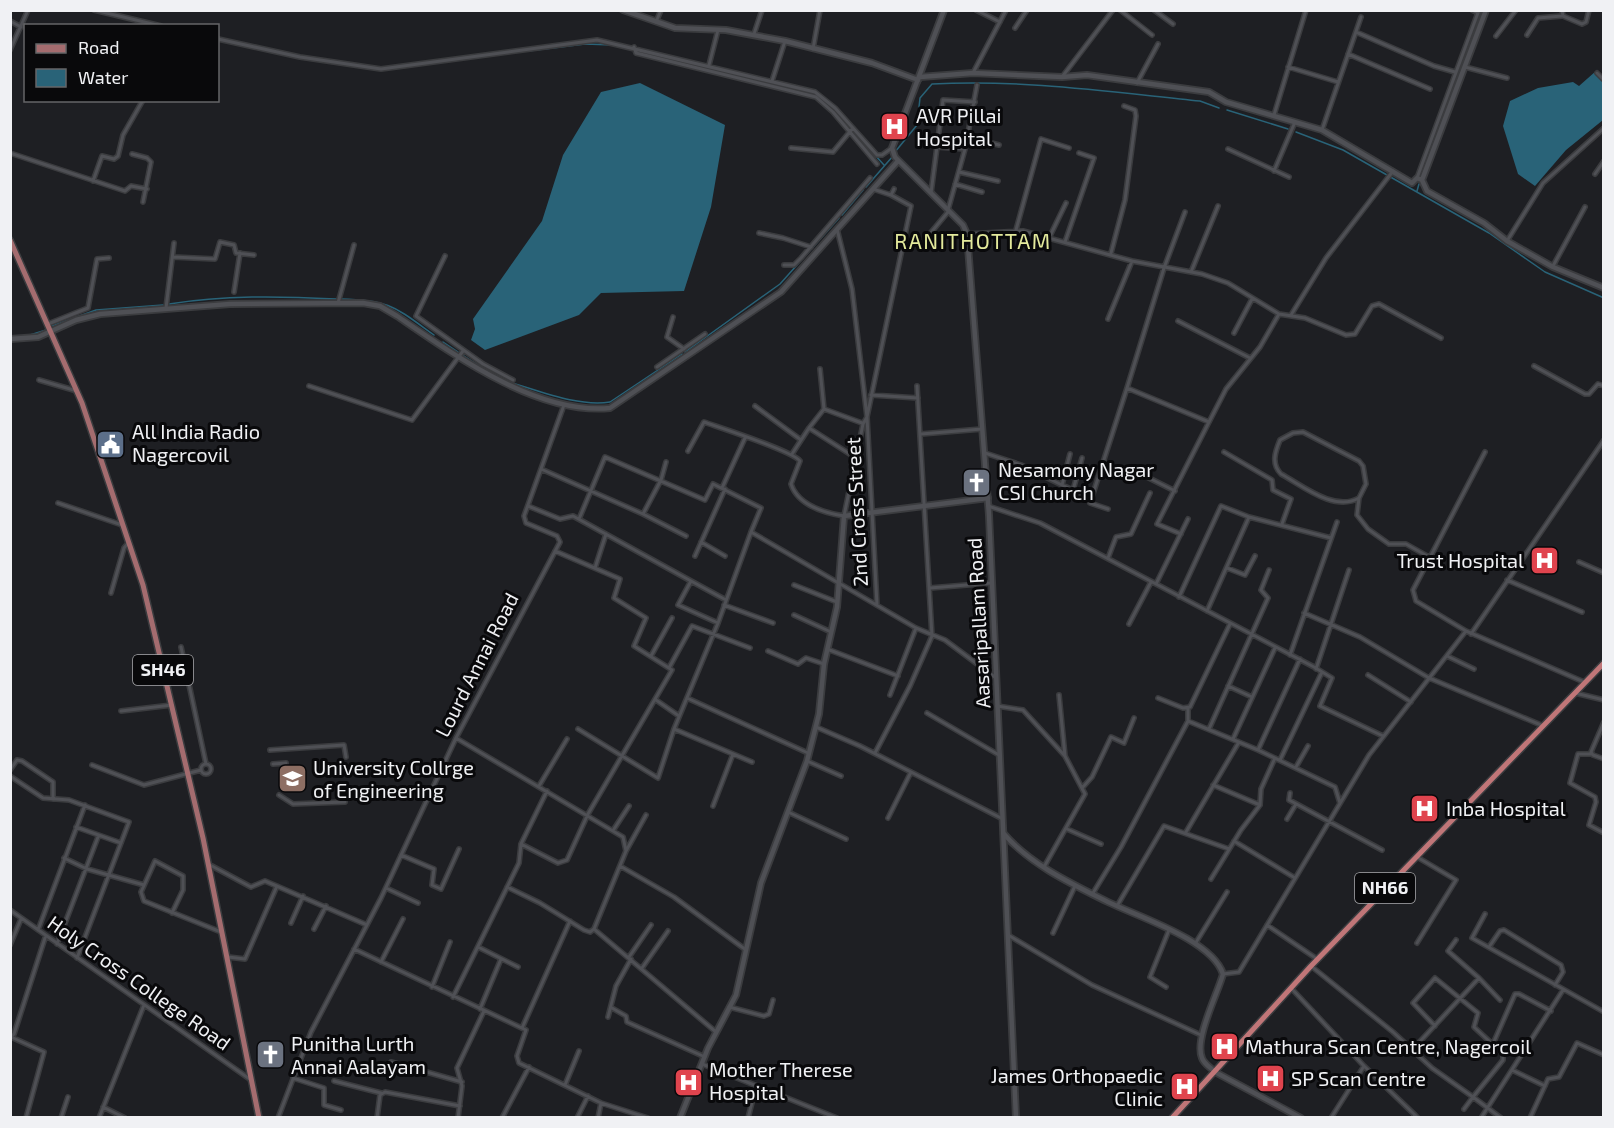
<svg xmlns="http://www.w3.org/2000/svg" width="1614" height="1128" viewBox="0 0 1614 1128" font-family="'Exo 2',sans-serif">
  <rect width="100%" height="100%" fill="#1e1f23"/>
  <!-- water -->
  <path fill="#296378" d="M1596,71L1603,80V120L1566,150L1535,186L1518,174L1503,126L1510,101L1538,88L1573,82L1579,86Z
    M640,83L725,125L711,207L684,291L601,293L579,315L485,350L471,340L475,329L473,319L542,221L563,155L601,92Z"/>
  <g fill="none" stroke-linecap="round" stroke-linejoin="round">
    <!-- stream -->
    <path stroke="#296378" stroke-width="1.5" d="M528,51L585,44L613,45
      M833,109L884,165
      M1227,110L1288,129
      M1296,132L1343,150L1489,233L1545,272L1604,298
      M895,152L917,125L920,98L932,84C1021,79 1111,92 1200,101L1219,108
      M1426,162L1482,10
      M866,187L893,156
      M1417,191L1419,184
      M842,215L863,190
      M341,299C390,300 395,307 434,335
      M169,304C224,295 279,296 336,299
      M52,326L96,310L163,305
      M30,335L46,330
      M443,342L458,352
      M685,352L780,284L839,218
      M462,355L490,373
      M505,381C538,390 576,407 610,402L682,354"/>
    <defs>
      <path id="minor" d="M94,10L161,26
        M976,10L1000,22
        M1120,10L1152,35
        M1154,10L1173,24
        M1472,10L1478,13
        M1562,10L1563,16L1582,24L1586,22L1589,10
        M10,21L21,27
        M656,22L661,10
        M1015,28L1027,10
        M1356,32L1434,66L1455,72
        M754,34L762,10
        M1527,35L1538,18L1562,16
        M1496,36L1516,10
        M218,39L300,57L381,69L597,40L815,92L835,108L877,155H882L892,148
        M634,47L636,53L816,97L833,112L877,164
        M813,49L820,10
        M10,50L28,10
        M1348,54L1430,89
        M709,65L718,30
        M1288,67L1338,82
        M1465,67L1507,78
        M973,73L1006,10
        M1597,73L1604,80
        M1062,77L1113,10
        M772,81L785,41
        M1137,83L1158,44
        M1274,115L1306,10
        M1322,130L1361,17
        M968,137L999,145
        M937,147L965,149
        M791,148L833,152L853,128
        M1228,149L1289,177
        M10,153L125,191L131,186L147,189
        M132,154L147,158L151,162L143,202
        M1274,171L1295,122
        M959,172L998,181
        M1595,174L1604,161
        M1417,178L1479,10
        M93,181L102,156L114,159L118,156L123,135L143,100
        M955,184L982,192
        M873,189L891,195
        M931,193L943,100L975,102
        M948,210L965,149L977,85
        M1016,230L1041,139L1069,148
        M759,233L783,238L811,247
        M967,234L1023,231L1132,261L1202,274L1228,283L1279,314L1305,318L1346,335L1355,334L1372,306L1379,304L1441,338
        M1049,238L1066,203
        M1507,241L1543,183L1604,128
        M923,242L948,212
        M1065,242L1094,158L1079,153
        M1111,253L1125,200L1136,116L1135,110L1124,106
        M445,256L416,316L483,364L513,380
        M173,257L215,259L220,242L234,245L236,253L254,255
        M784,265H794L801,258L870,178
        M1553,266L1585,207
        M1191,272L1218,206
        M234,292L240,253
        M338,303L354,245
        M166,308L174,243
        M1291,315L1326,258L1393,171
        M673,317L667,337L684,349
        M1108,319L1132,261
        M1178,321L1250,358
        M48,324L88,308L97,259L109,258
        M1234,333L1252,299
        M1534,366L1585,394H1589L1598,384L1604,386
        M657,367L705,334
        M820,369L824,409L862,423
        M39,380L77,391
        M309,386L412,420L463,351
        M871,395L918,398
        M755,406L801,440
        M824,409L809,428L856,458
        M1209,422L1226,389L1260,347L1279,314
        M921,434L982,429
        M688,451L704,422C721,428 793,451 800,461L791,484C798,505 825,513 844,516L863,424L867,417L852,289L837,229
        M1224,452L1272,480L1273,490L1291,499L1282,524
        M985,453L1021,465L1062,485L1070,454
        M792,454L809,428
        M1082,458L1073,490L1091,499
        M666,462L661,480L643,514L686,536
        M1101,467L1145,476L1175,491
        M541,469L643,514
        M1062,485L1073,490
        M722,488L745,438
        M1359,498C1334,512 1303,486 1281,474C1271,464 1275,452 1280,440L1293,433L1303,432L1359,461L1363,466L1366,484L1359,498L1357,515L1368,529L1389,544H1406L1429,557
        M58,503L122,525
        M528,506L560,519L573,516L691,581L678,605L718,623L751,532L916,628L945,640L996,678
        M988,506L1040,523L1314,667L1332,678L1320,706L1383,736
        M1108,509L1090,503L1127,388
        M579,519L605,457L705,500L713,484L761,508L751,532
        M1181,534L1157,524L1209,422L1127,388L1164,268L1185,212
        M701,542L725,556
        M695,556L725,489
        M1108,558L1116,537L1131,534L1150,493
        M1579,562L1604,573
        M595,568L606,534
        M1227,568L1245,575L1255,556
        M1507,580L1582,612
        M691,581L726,600
        M1156,584L1188,519
        M794,585L837,602
        M930,588L991,583
        M111,593L124,548L129,542
        M1179,597L1221,506L1249,517L1331,538
        M724,605L773,623
        M877,605L867,417L911,206L891,195L894,189
        M1207,611L1249,517
        M1304,613L1360,637L1429,678L1541,725
        M794,615L831,632
        M1129,624L1151,582
        M1466,631L1416,601L1413,590L1485,452
        M1471,634L1604,440
        M181,647L206,764
        M827,649L898,676
        M768,651L798,664L806,658L824,664
        M1290,655L1337,522
        M651,656L672,618
        M1447,656L1474,669
        M670,666L692,626L750,648
        M1316,669L1349,570
        M1368,675L1411,702
        M1228,686L1252,697
        M1575,693L1604,700
        M890,695L916,628
        M687,698L808,753
        M1158,698L1183,708L1190,707L1230,624
        M656,700L679,716
        M997,706L1023,710L1065,756
        M1188,708V721
        M121,711L172,705
        M927,713L999,755
        M1604,722L1591,752L1593,755L1604,759
        M816,727L860,746L1001,818
        M578,729L658,778L674,729L718,623
        M674,729L752,762
        M1209,729L1268,598L1261,590L1269,570
        M456,738L623,837L626,851L594,929L716,1032
        M1233,739L1275,648
        M270,750L344,745L346,757
        M1258,750L1300,659
        M875,753L910,686L932,636L917,386
        M1592,754H1578L1570,783L1595,797L1596,802L1589,825L1604,833
        M1280,760L1322,672
        M807,761L841,776
        M273,764L286,763
        M201 769a5 5 0 1 1 10 0a5 5 0 1 1-10 0Z
        M92,765L144,785L201,770
        M1296,767L1308,746
        M10,770L17,760L22,761L53,782V799
        M10,776L43,798L69,800L129,822L77,958
        M1213,785L1260,805
        M539,786L567,739
        M1082,788L1092,777L1111,737L1124,743L1134,718
        M1290,793L1289,800L1382,850
        M279,795L293,804L345,802
        M713,806L733,754
        M788,812L846,839
        M888,818L911,772
        M1287,819L1296,804
        M76,827L121,843
        M614,829L629,806
        M1067,829L1101,844
        M1186,832L1239,742
        M1234,841L1295,878
        M521,844L558,863L567,860L588,814L672,670L634,646L646,618L614,598L620,579L555,551
        M626,851L646,815
        M401,855L434,869L432,885L441,889L459,849
        M64,858L87,869L144,885
        M210,865L251,887L265,881L367,925
        M620,866L674,897L746,950
        M1044,867L1085,794L1065,756L1059,695
        M1211,879L1241,830L1260,805L1261,789L1275,758
        M507,887L540,903L584,930L590,932L594,929
        M386,888L418,903
        M1093,893L1121,847L1188,721L1258,750L1335,787L1340,803
        M1117,906L1164,826L1229,849
        M10,910L251,1080
        M172,913L183,890V876L155,861L141,892L144,901L221,932
        M1485,914L1472,938L1604,1012
        M291,923L303,896
        M1267,925L1317,959
        M314,929L326,906
        M38,930L85,805
        M1053,933L1075,886
        M1008,935L1092,985L1201,1035
        M1456,940L1448,951L1479,978
        M1417,943L1456,880L1417,857
        M57,944L98,837
        M1195,944L1227,892
        M10,945L21,919
        M478,947L518,967
        M1489,947L1500,931L1504,930L1561,965L1563,972L1555,985
        M354,949L526,1030L517,1056L519,1063L601,1103L648,1118
        M228,957L245,959L277,886
        M629,957L651,925
        M381,962L403,919
        M1311,966L1393,1032L1432,1068L1473,1097L1464,1109
        M642,968L668,931
        M1223,974L1239,972L1369,755L1466,631L1584,682
        M432,987L450,942
        M1166,987L1150,977L1169,930
        M1291,988L1364,1066L1415,1115
        M453,997L519,863L521,844L547,791
        M729,1007L764,1016L769,1014L773,1000
        M612,1008L626,1016L627,1022L705,1057
        M480,1009L501,959
        M608,1017L616,986L631,959
        M1435,1026L1413,1003L1435,978L1478,1013L1474,1027L1503,1054V1060L1473,1097L1501,1118
        M522,1028L570,921
        M10,1037L14,1034L45,938
        M11,1037L44,1052L26,1118
        M1492,1046L1515,994H1519L1551,1011
        M1412,1050L1479,978L1500,1000
        M391,1062L462,1082
        M702,1064L837,1118
        M1512,1070L1545,1086
        M293,1078L324,1088V1105L341,1110
        M334,1081L381,1093
        M565,1085L579,1051
        M103,1107L125,1118
        M61,1118L68,1097
        M99,1118L144,1005
        M278,1118L311,1032L381,898L456,738L560,542L557,536L526,523L524,516L564,405
        M377,1118L380,1095L385,1092L460,1106
        M458,1118L462,1086L457,1068L484,1011
        M502,1118L529,1067
        M577,1118L588,1096
        M598,1118L601,1103
        M748,1118L756,1087
        M1331,1118L1364,1066
        M1413,1118L1415,1115L1418,1118
        M1481,1118L1563,990
        M1530,1118L1548,1079L1559,1077L1577,1043L1604,1055"/>
      <path id="tertiary" d="M623,10L675,28L726,30L785,41L872,63L918,80
        M920,77L973,73L1062,77L1087,75L1209,92L1226,102L1322,130L1412,183L1417,178L1422,180L1427,191L1484,223L1507,241L1553,267L1604,288
        M1422,180L1486,10
        M10,339L38,337L76,320L100,314L230,304L363,303L380,306L397,316C454,355 537,415 610,408L781,292L898,161
        M1004,834C1031,865 1072,884 1108,902C1139,917 1212,940 1223,974C1218,993 1194,1039 1202,1058C1204,1064 1210,1067 1215,1072L1301,1118
        M680,1118L708,1048L736,995L761,883L807,761L819,714L824,664L837,607L844,516L988,498"/>
      <path id="secondary" d="M944,10L892,148L895,157L963,225L967,234L989,515L1016,1118"/>
      <path id="primary" d="M10,240L82,403L143,585L203,838L259,1118"/>
      <path id="trunk" d="M1172,1118L1311,966L1604,663"/>
    </defs>
    <!-- minor casing -->
    <use href="#minor" stroke="#3b3c3f" stroke-width="6"/>
    <!-- tertiary casing -->
    <use href="#tertiary" stroke="#3b3c3f" stroke-width="8"/>
    <!-- secondary casing -->
    <use href="#secondary" stroke="#3b3c3f" stroke-width="8"/>
    <!-- primary casing -->
    <use href="#primary" stroke="#3b3c3f" stroke-width="8"/>
    <!-- trunk casing -->
    <use href="#trunk" stroke="#3b3c3f" stroke-width="8"/>
    <!-- minor -->
    <use href="#minor" stroke="#4f5055" stroke-width="3"/>
    <!-- tertiary -->
    <use href="#tertiary" stroke="#4f5055" stroke-width="4.5"/>
    <!-- secondary -->
    <use href="#secondary" stroke="#4f5055" stroke-width="4.5"/>
    <!-- primary -->
    <use href="#primary" stroke="#a46c6f" stroke-width="5"/>
    <!-- trunk -->
    <use href="#trunk" stroke="#c07678" stroke-width="5"/>
  </g>
  <!-- icons -->
  <defs>
    <symbol id="hospital-square" viewBox="-11 -11 22 22"><rect x="-9" y="-9" width="18" height="18" rx="4" fill="#e0444e" stroke="#09090b"/><path d="M-5-5h3v3.5h4V-5h3V5h-3V1.5h-4V5h-3Z" fill="#fff"/></symbol>
    <symbol id="civic-square" viewBox="-11 -11 22 22"><rect x="-9" y="-9" width="18" height="18" rx="4" fill="#5c6f8a" stroke="#09090b"/><path d="M-.6-6.5H3V-4.5H.6V-3L4-1V1h2V6H-6V1h2V-1L-.6-3ZM-1.2 2.5V6h2.4V2.5Z" fill="#fff"/></symbol>
    <symbol id="church-square" viewBox="-11 -11 22 22"><rect x="-9" y="-9" width="18" height="18" rx="4" fill="#6b7280" stroke="#09090b"/><path d="M-1.2-6h2.4v3.5h3.3v2.4h-3.3V6h-2.4V-.1h-3.3v-2.4h3.3Z" fill="#fff"/></symbol>
    <symbol id="university-square" viewBox="-11 -11 22 22"><rect x="-9" y="-9" width="18" height="18" rx="4" fill="#8d6e63" stroke="#09090b"/><path d="M0-5L7-2L0 1L-7-2ZM-4 1L0 2.5L4 1V4Q0 6-4 4Z" fill="#fff"/></symbol>
  </defs>
  <g fill-rule="evenodd">
    <use href="#hospital-square" x="878" y="110" width="33" height="33"/>
    <use href="#civic-square" x="94" y="428" width="33" height="33"/>
    <use href="#church-square" x="960" y="466" width="33" height="33"/>
    <use href="#hospital-square" x="1528" y="544" width="33" height="33"/>
    <use href="#university-square" x="276" y="762" width="33" height="33"/>
    <use href="#hospital-square" x="1408" y="792" width="33" height="33"/>
    <use href="#hospital-square" x="1208" y="1030" width="33" height="33"/>
    <use href="#church-square" x="254" y="1038" width="33" height="33"/>
    <use href="#hospital-square" x="1254" y="1062" width="33" height="33"/>
    <use href="#hospital-square" x="672" y="1066" width="33" height="33"/>
    <use href="#hospital-square" x="1168" y="1070" width="33" height="33"/>
  </g>
  <g text-anchor="middle" stroke-width="6" stroke-linejoin="round" paint-order="stroke">
    <!-- shield labels -->
    <g fill="#09090b" stroke="#ababae" stroke-width="1.5">
      <rect x="133" y="655" width="60" height="30" rx="4.5"/>
      <rect x="1355" y="873" width="60" height="30" rx="4.5"/>
    </g>
    <g font-size="18" font-weight="bold" fill="#f0f1f4">
      <text x="163" y="676">SH46</text>
      <text x="1385" y="894">NH66</text>
    </g>
    <!-- poi labels -->
    <g font-size="20" fill="#f0f1f4" stroke="#09090b" text-anchor="start">
      <text x="916" y="123">AVR Pillai<tspan x="916" dy="23">Hospital</tspan></text>
      <text x="132" y="439">All India Radio<tspan x="132" dy="23">Nagercovil</tspan></text>
      <text x="998" y="477">Nesamony Nagar<tspan x="998" dy="23">CSI Church</tspan></text>
      <text x="1524" y="568" text-anchor="end">Trust Hospital</text>
      <text x="313" y="775">University Collrge<tspan x="313" dy="23">of Engineering</tspan></text>
      <text x="1446" y="816">Inba Hospital</text>
      <text x="291" y="1051">Punitha Lurth<tspan x="291" dy="23">Annai Aalayam</tspan></text>
      <text x="1245" y="1054">Mathura Scan Centre, Nagercoil</text>
      <text x="709" y="1077">Mother Therese<tspan x="709" dy="23">Hospital</tspan></text>
      <text x="1163" y="1083" text-anchor="end">James Orthopaedic<tspan x="1163" dy="23">Clinic</tspan></text>
      <text x="1291" y="1086">SP Scan Centre</text>
    </g>
    <!-- street labels -->
    <g font-size="20" fill="#f0f1f4" stroke="#09090b">
      <text transform="translate(857 512) rotate(-93)" y="7">2nd Cross Street</text>
      <text transform="translate(979 623) rotate(-93)" y="7">Aasaripallam Road</text>
      <text transform="translate(477 665) rotate(-63)" y="7">Lourd Annai Road</text>
      <text transform="translate(139 983) rotate(35)" y="7">Holy Cross College Road</text>
    </g>
    <!-- neighbourhood labels -->
    <g font-size="21" letter-spacing="1.5" fill="#e4ea9c" stroke="#09090b">
      <text x="973" y="249">RANITHOTTAM</text>
    </g>
  </g>
  <!-- border -->
  <rect width="1614" height="1128" fill="none" stroke="#f0f1f4" stroke-width="24"/>
  <!-- legend -->
  <rect x="24" y="24" width="195" height="78" fill="#09090b" stroke="#656668" stroke-width="1.5"/>
  <rect x="36" y="44" width="30" height="9" fill="#a46c6f" stroke="#656668" stroke-width="1.5"/>
  <text x="78" y="54" font-size="18" fill="#f0f1f4">Road</text>
  <rect x="36" y="69" width="30" height="18" fill="#296378" stroke="#656668" stroke-width="1.5"/>
  <text x="78" y="84" font-size="18" fill="#f0f1f4">Water</text>
</svg>
